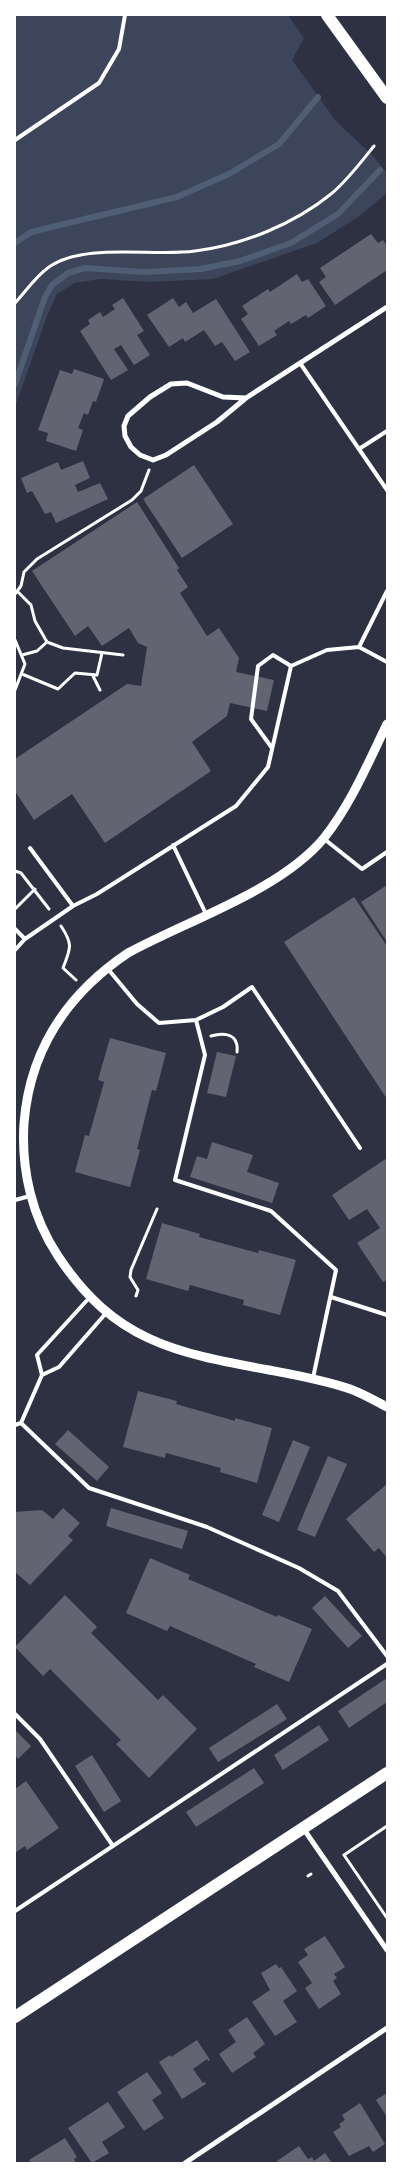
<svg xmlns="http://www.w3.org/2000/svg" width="402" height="2178" viewBox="0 0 402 2178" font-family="'IBM Plex Sans',sans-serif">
  <rect width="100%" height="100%" fill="#2d3142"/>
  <!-- green -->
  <path fill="#3c4559" d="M15,15H288L304,38L292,60L336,121L373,156L387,173V193L358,217L317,243L213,279L149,282L101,279L75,283L57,294L46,319L15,407Z"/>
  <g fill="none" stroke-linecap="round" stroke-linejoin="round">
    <!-- stream -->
    <path stroke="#4f5d75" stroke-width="6" d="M15,243L31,232L177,197L229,174L279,144L318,97
      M15,384L45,297L52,285L68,273L85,268L144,272L201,269L240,261L291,243L338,214L380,170"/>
  </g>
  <!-- building -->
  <path fill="#626471" d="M371,234L378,243L383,240L387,246V270L335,305L319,282L326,277L320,268Z
    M297,274L302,282L308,279L326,306L308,318L306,315L291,324L289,321L274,331L277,335L259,346L241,319L248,314L242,306L268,289L270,292Z
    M123,298L144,331L137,335L150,355L134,365L121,345L114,349L128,370L111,380L80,331L90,324L88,320L100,312L103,317L115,309L112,305Z
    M173,298L179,307L186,302L193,313L216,299L250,352L235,361L222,342L215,346L204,330L185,342L183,338L169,347L147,315Z
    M74,369L104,379L96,402L93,401L88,415L84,413L78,428L83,430L76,451L46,441L48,433L38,430L60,370L72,374Z
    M83,461L90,478L75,485L78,492L100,483L108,499L56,523L51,512L45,514L32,491L27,493L21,478L58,462L61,470Z
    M194,465L233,524L182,558L143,499Z
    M137,502L179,568L177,570L188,587L180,593L207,636L219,628L239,658L236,672L274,680L267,711L230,703L227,716L192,742L211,771L105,843L72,794L34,820L15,791V759L127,684L141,686L147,647L138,643L129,628L102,646L88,626L75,636L32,571Z
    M387,885V942L361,902Z
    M354,897L387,946V1099L284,942Z
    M110,1038L166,1053L156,1091L152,1090L137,1149L140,1150L130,1187L75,1172L85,1135L89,1136L104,1082L98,1080Z
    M217,1052L236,1056L226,1097L207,1093Z
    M212,1142L253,1155L247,1172L279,1183L272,1203L190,1177L197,1156L207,1159Z
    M387,1158V1280L383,1282L357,1243L380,1228L367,1209L349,1220L332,1195Z
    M162,1223L200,1234L199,1237L258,1253L259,1250L296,1260L280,1315L243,1305L244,1300L190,1285L188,1291L146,1279Z
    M138,1391L177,1401L176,1404L235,1421V1418L272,1428L257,1483L220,1472L221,1468L166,1453L165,1458L123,1447Z
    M68,1430L109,1467L97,1481L55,1444Z
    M293,1440L310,1447L279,1522L262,1515Z
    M328,1456L347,1464L315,1537L297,1530Z
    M387,1484V1558L379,1548L374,1552L346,1519Z
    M63,1508L80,1523L68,1536L73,1540L30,1585L15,1572V1512L42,1510L53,1519Z
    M111,1508L188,1531L182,1549L106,1526Z
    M150,1558L190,1575L188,1579L277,1617L278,1615L312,1629L289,1682L254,1667L256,1664L170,1626L167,1631L126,1613Z
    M65,1595L97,1627L91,1633L158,1700L163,1695L197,1729L149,1778L116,1744L121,1740L50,1669L43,1676L15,1647Z
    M325,1596L362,1636L348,1648L312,1608Z
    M387,1678V1702L349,1728L338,1711Z
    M277,1704L287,1719L218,1762L209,1748Z
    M319,1725L329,1740L283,1770L274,1755Z
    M15,1730L31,1746L18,1759L15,1755Z
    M92,1755L121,1801L104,1812L75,1766Z
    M254,1768L264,1783L196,1827L186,1812Z
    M26,1781L59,1828L27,1850L25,1846L15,1853V1789Z
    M325,1936L345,1967L334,1974L337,1978L333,1981L341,1994L319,2009L305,1988L312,1983L298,1962L308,1955L304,1949Z
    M276,1964L279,1968L281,1967L297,1991L283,2001L297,2022L275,2036L252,2002L270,1990L261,1973Z
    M247,2017L265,2044L253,2053L256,2057L232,2073L219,2054L236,2042L228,2030Z
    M197,2040L210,2060L208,2061L207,2059L193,2069L203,2083L205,2082L206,2084L182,2099L159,2062L170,2055L171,2057Z
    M147,2072L162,2093L152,2100L164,2118L144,2131L117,2092Z
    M387,2093V2117L376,2100Z
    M108,2102L125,2127L102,2142L109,2153L92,2163L68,2128Z
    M360,2103L385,2144L373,2152L369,2146L349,2156L333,2132L341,2127L339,2124L345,2120L342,2115Z
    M65,2138L77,2157L74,2159L76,2163H31L29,2160Z
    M299,2146L308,2159L312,2157L314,2161L325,2153L332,2163H278L277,2161Z"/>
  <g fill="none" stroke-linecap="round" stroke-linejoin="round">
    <!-- path -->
    <path stroke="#fff" stroke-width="3" d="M15,303C26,291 36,276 49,267C84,242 154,257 195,251C243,245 294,224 331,194C347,181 361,162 374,146
      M17,591L31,605L35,621L47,642L37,651L22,655
      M15,594L21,586L24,572L37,559L132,500L141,491L149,470
      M15,640L25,664L15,690
      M47,642L63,648L123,655
      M22,674L58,689L75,673L97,675L102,653
      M93,676L100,690
      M15,871L21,873L49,909
      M15,909L35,889
      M61,926C73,944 71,948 63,968L76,980
      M211,1036C225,1032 239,1034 237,1052
      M136,1296L138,1290L130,1277L131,1270L157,1209
      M387,1826L344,1855L387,1918
      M308,1876L311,1874"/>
    <!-- service -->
    <path stroke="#fff" stroke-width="4" d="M15,140L99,83L119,49L125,15
      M300,363L387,490
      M359,449L387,431
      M359,647L387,591
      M291,666L327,650L359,647L387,662
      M272,748L251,719L258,666L273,655L291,666
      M323,838L362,869L387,852
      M173,845L206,914
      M30,848L73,906L97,894L236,806L268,767L291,666
      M15,929L25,939
      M15,950L25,939L73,906
      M108,969L137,1004L159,1023L196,1020L223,1007L252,987L360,1148
      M196,1020L205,1055L175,1180L271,1211L336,1270L313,1378
      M15,1200L30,1196
      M90,1297L37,1355L42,1375L59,1367L107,1312
      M331,1297L387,1315
      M21,1423L89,1488L207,1527L299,1568L338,1591L387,1656
      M15,1425L21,1423L42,1375
      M15,1714L40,1739L113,1846
      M15,1911L387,1664"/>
    <!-- minor -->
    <path stroke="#fff" stroke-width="5" d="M246,398L223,397L187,383L171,384L150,397L128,416L124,426L125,436L131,447L140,455L153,460L166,455L217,422L246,398L387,307
      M303,1828L387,1950
      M185,2163L387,2028"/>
    <!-- tertiary -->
    <path stroke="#fff" stroke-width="9" d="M387,724C368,763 351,804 324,838C280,891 188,920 128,953C67,994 30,1049 24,1123C21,1170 32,1217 58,1256C114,1341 175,1353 269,1370C296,1375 324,1380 350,1389C362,1393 375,1401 387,1407"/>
    <!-- primary -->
    <path stroke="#fff" stroke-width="12" d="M327,15L387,98
      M15,2017L387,1773"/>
  </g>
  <!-- border -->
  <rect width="402" height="2178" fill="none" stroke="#ffffff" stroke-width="32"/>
</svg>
